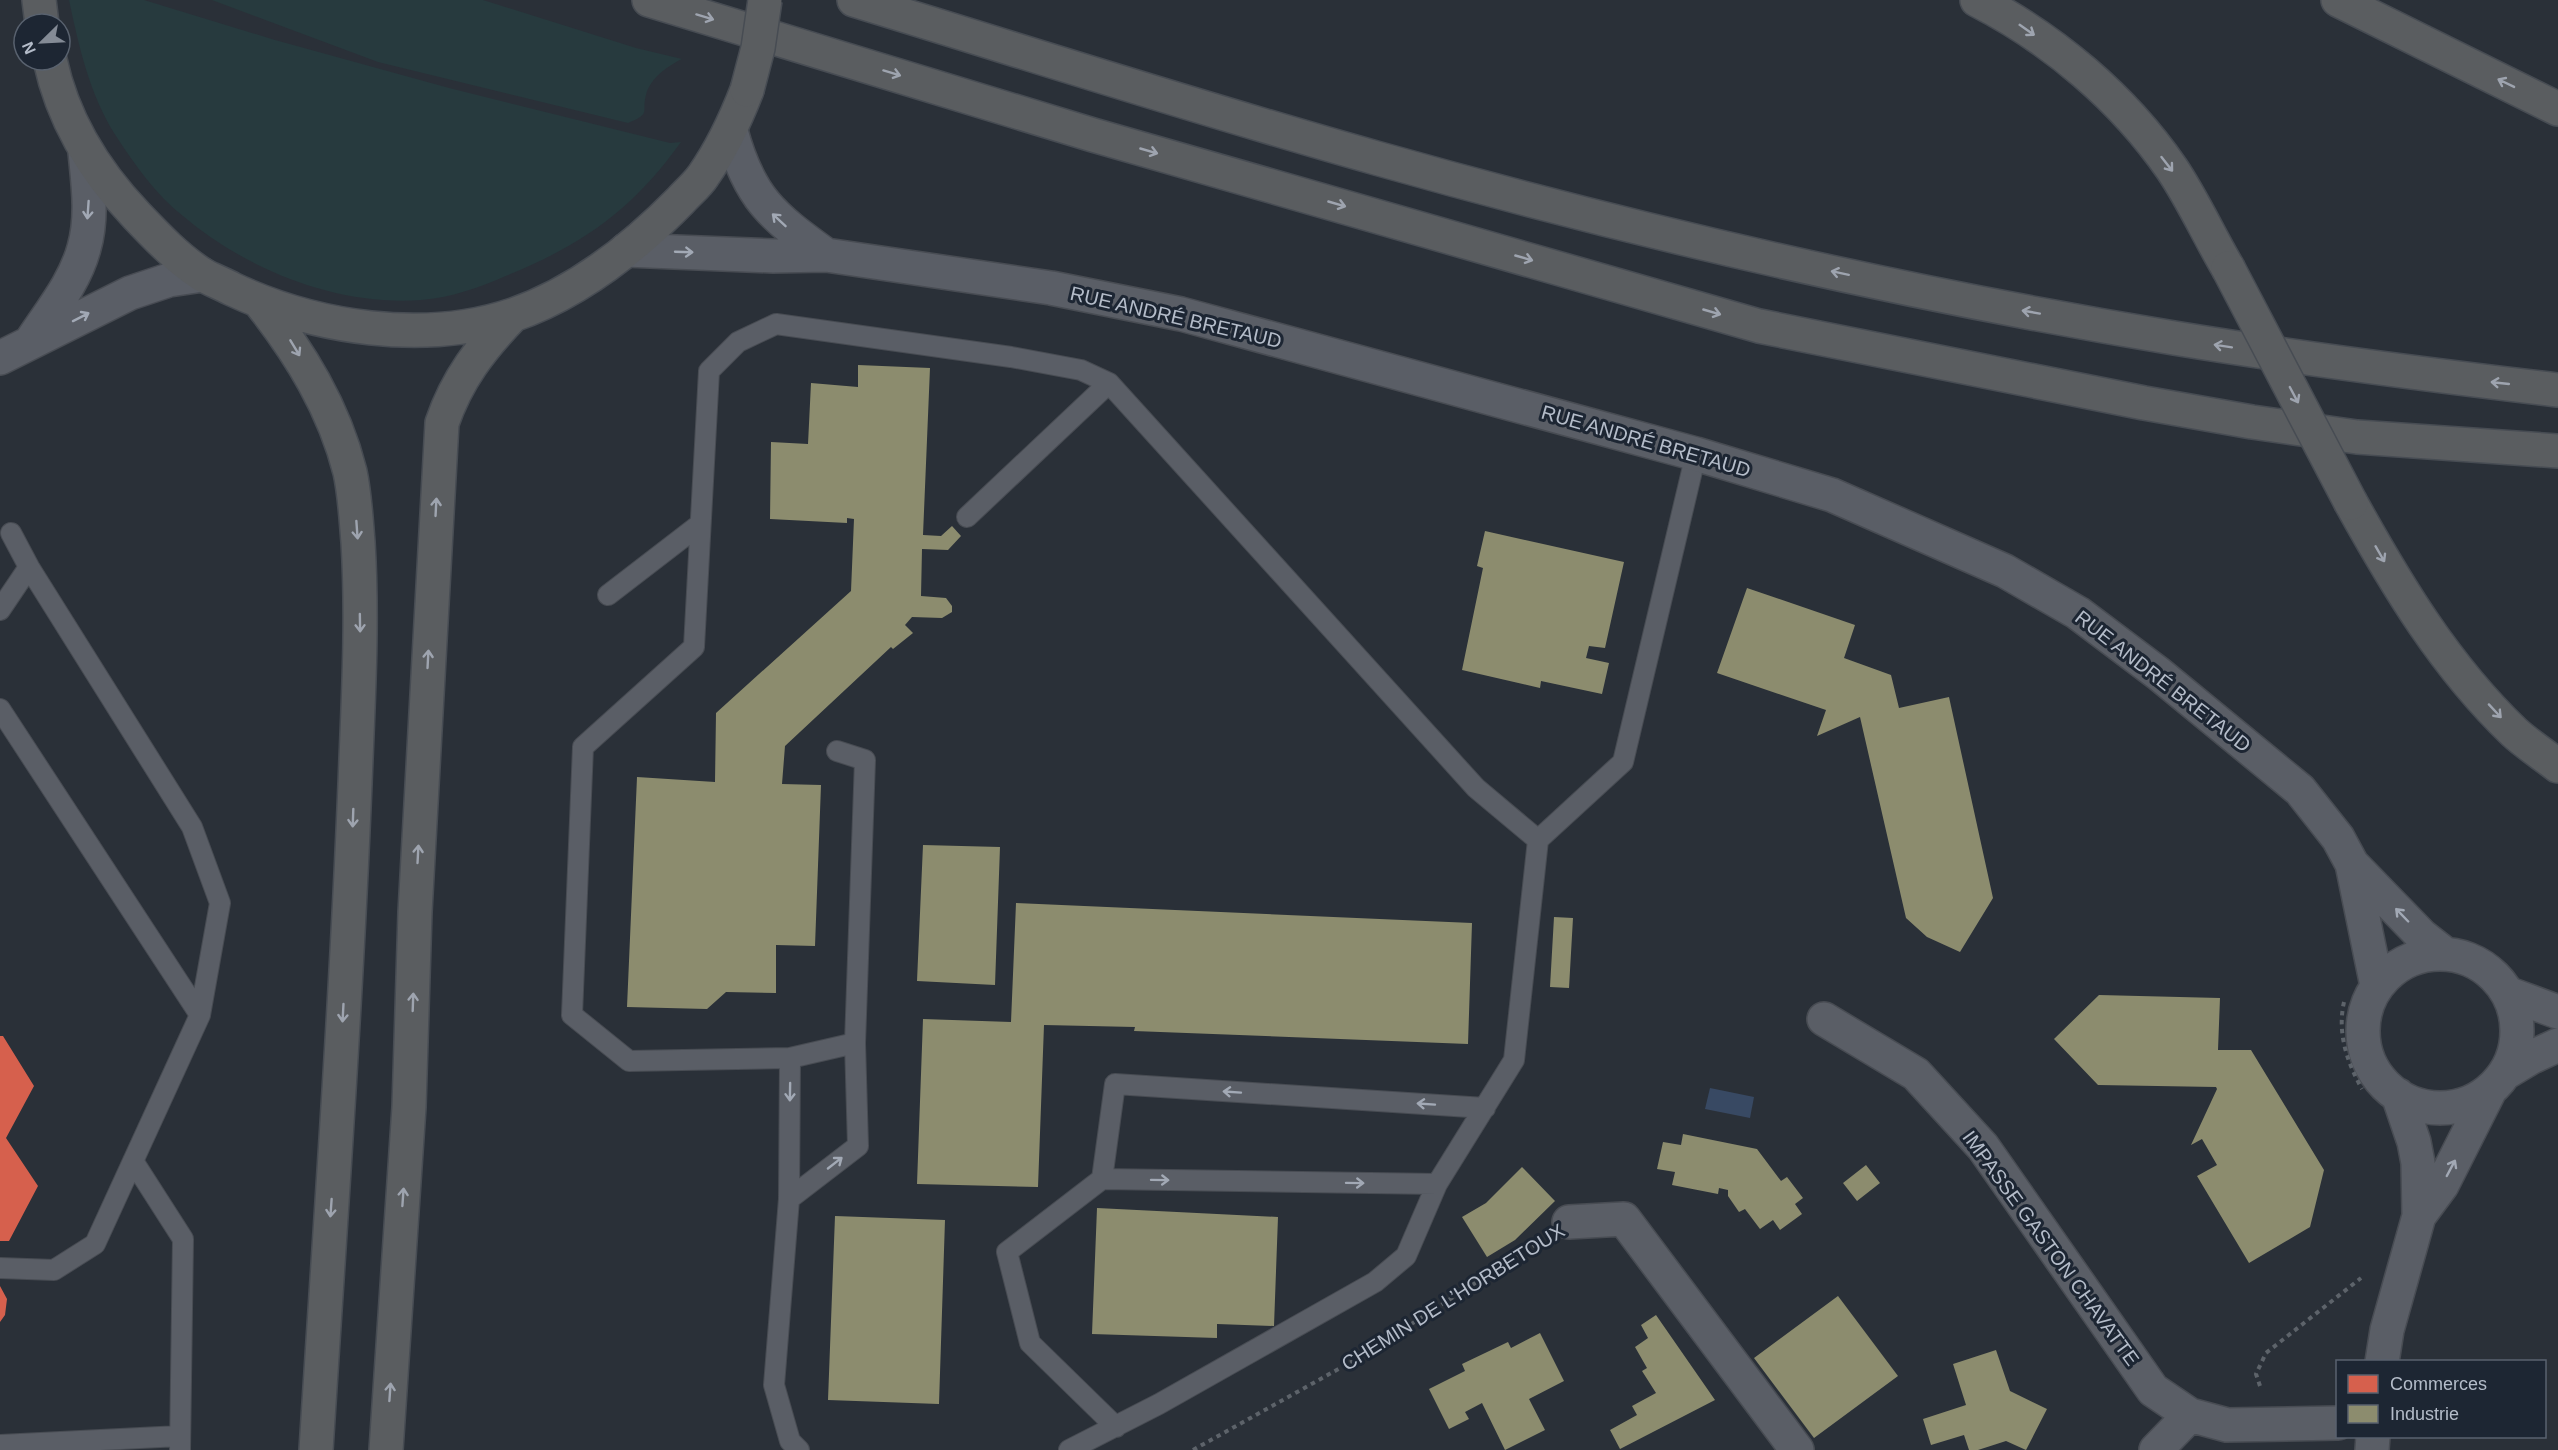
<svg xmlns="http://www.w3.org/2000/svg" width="2558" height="1450" viewBox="0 0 2558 1450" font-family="Helvetica,sans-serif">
  <rect width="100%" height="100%" fill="#2a3038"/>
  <!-- green -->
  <path fill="#273a3e" d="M69,0H144L275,40L449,88L670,143L681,142C633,209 584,244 508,275C481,287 450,298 421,300C336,306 247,270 183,216C156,195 135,165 116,136C90,96 79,47 69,0Z
    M212,0H483L636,48L682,59C668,66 650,78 646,95C641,113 652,113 628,123L378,62Z"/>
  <!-- water -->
  <path fill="#384963" d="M1710,1088L1754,1097L1750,1118L1705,1109Z"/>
  <!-- shops -->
  <path fill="#d6604d" d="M0,1036H3L34,1086L6,1138L38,1186L9,1241H0Z
    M0,1286L7,1299L5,1315L0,1322Z"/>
  <!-- industry -->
  <path fill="#8c8c6e" d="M858,365L930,368L923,535L941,536L952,526L961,536L948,550L922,549L921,596L946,598L952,606V612L942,618L912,617L905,625L913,633L893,649L891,647L785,746L782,784L821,785L815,946L776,945V993L726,992L707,1009L627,1007L637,777L715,782L716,713L851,591L854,519L847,518V523L770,519L771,442L808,444L811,383L858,387Z
    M1485,531L1624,562L1605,648L1589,646L1586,658L1609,663L1602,694L1541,681L1540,688L1462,670L1483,568L1477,566Z
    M1747,588L1855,625L1844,658L1891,675L1899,708L1949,697L1993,898L1960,952L1927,937L1906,918L1860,717L1817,736L1826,710L1717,673Z
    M923,845L1000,847L995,985L917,981Z
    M1016,903L1472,923L1468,1044L1134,1031L1135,1027L1044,1025L1038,1187L917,1184L923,1019L1011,1022Z
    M1554,917L1573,918L1569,988L1550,987Z
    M2099,995L2220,998L2218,1050H2251L2324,1170L2310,1227L2249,1263L2197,1176L2217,1165L2202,1139L2191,1145L2217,1089L2216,1087L2098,1085L2054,1039Z
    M1683,1134L1757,1149L1781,1181L1787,1177L1803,1198L1795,1204L1802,1214L1780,1230L1773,1220L1760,1229L1745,1209L1739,1212L1728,1196V1190L1719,1188L1718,1194L1672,1185L1675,1172L1657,1169L1663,1142L1681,1145Z
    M1866,1165L1880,1183L1857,1201L1843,1183Z
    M1522,1167L1555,1201L1515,1240L1487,1257L1462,1217L1486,1203Z
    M1097,1208L1278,1217L1274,1326L1217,1324V1338L1092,1334Z
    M835,1216L945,1220L939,1404L828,1400Z
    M1838,1296L1898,1376L1814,1438L1754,1358Z
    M1656,1315L1715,1400L1620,1449L1610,1430L1637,1415L1632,1406L1656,1393L1642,1371L1647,1368L1635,1347L1648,1338L1641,1325Z
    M1540,1333L1564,1381L1529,1399L1545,1430L1505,1450L1482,1403L1465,1412L1469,1419L1449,1429L1429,1389L1465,1371L1462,1364L1508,1342L1511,1348Z
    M1996,1350L2010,1391L2047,1409L2026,1450L2006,1441L1978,1450H1969L1964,1435L1931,1445L1923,1419L1966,1405L1953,1364Z"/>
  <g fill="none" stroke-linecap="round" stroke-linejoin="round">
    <defs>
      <path id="lane" d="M967,517L1109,383
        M29,567L192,827L220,903L200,1015
        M608,595L699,525
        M0,610L29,567L11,533
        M0,709L200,1015L95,1244L54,1270L0,1268
        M790,1058L629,1061L572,1015L583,747L694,647L709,371L738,342L776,324L1011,357L1081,370L1109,383L1476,788L1538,840
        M133,1161L183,1239L180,1450
        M1102,1179L1115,1084L1485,1108
        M789,1199L858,1146L855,1043L865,760L837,751
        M1116,1427L1030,1343L1007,1252L1102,1179L1437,1184L1514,1060L1538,840L1623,762L1696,454
        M0,1445L180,1436
        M799,1450L790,1441L774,1385L789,1199L790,1058L855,1043
        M1069,1450L1159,1404L1375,1282L1406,1256L1437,1184"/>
      <path id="street" d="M731,131C749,198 772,216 826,255
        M626,250L773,256L826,255L1051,288L1181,314L1696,454L1832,495L2005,571L2078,613L2159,674L2300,790L2338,838L2352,864L2422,936L2445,954
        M32,340C51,311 75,282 84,248C93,217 88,183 85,152
        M0,358L130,293L169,280L203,275
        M2352,864L2377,986
        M2363 1031a77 77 0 1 1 154 0a77 77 0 1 1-154 0Z
        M2507,993L2558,1012
        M1824,1019L1916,1074L1983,1147L2153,1390L2190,1415
        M2505,1073L2530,1058L2558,1045
        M2419,1216L2442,1185L2490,1090
        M1569,1222L1624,1219L1797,1450
        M2382,1362L2387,1330L2419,1216L2418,1163L2414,1142L2398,1095
        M2156,1450L2190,1415L2227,1425L2338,1423
        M2372,1450L2373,1436"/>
      <path id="highway" d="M39,0L42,24
        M649,0L1093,135L1759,326L2144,403L2252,422L2357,437L2558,451
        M854,0C1028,53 1201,109 1376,158C1638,232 1906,294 2174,338C2302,359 2430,375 2558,390
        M1977,0C2053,39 2123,98 2172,169C2193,200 2209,236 2228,268
        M2338,0L2558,109
        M50,60C63,121 94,171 137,216C157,237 178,259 203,275C212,280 223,284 232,289C315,328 424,345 513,315C577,293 634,248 681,200C688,192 697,185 703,176C722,149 735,121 747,90
        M259,301C300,353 334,408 350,472C355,495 356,519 358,542C363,623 358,704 355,784C346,1006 330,1228 316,1450
        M2351,503C2397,586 2445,666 2514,732C2527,744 2544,755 2558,766
        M386,1450L409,1107L415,912L442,423C457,379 481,348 513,315"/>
    </defs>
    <!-- lane casing -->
    <use href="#lane" stroke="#484c53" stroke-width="22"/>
    <!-- street casing -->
    <use href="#street" stroke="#484c53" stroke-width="36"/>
    <!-- highway casing -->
    <use href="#highway" stroke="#474c53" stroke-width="36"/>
    <!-- path -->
    <path stroke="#5d636a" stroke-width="4" stroke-dasharray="4.5 4.5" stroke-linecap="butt" d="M2344,1002C2337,1033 2347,1062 2362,1089
      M2260,1386L2256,1374L2266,1353L2361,1278
      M1193,1450L1360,1357L1539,1242"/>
    <!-- lane -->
    <use href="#lane" stroke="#5a5e66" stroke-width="20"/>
    <!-- street -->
    <use href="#street" stroke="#5a5e66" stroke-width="33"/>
    <!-- highway -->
    <use href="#highway" stroke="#5a5d60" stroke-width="33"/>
    <defs>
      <path id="highway-bridge" d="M747,90L758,48L765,0
        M2228,268L2351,503"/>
    </defs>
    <!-- highway-bridge casing -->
    <use href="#highway-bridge" stroke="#474c53" stroke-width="36" stroke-linecap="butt"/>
    <!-- highway-bridge -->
    <use href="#highway-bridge" stroke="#5a5d60" stroke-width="33"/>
  </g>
  <!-- one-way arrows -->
  <defs><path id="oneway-shaft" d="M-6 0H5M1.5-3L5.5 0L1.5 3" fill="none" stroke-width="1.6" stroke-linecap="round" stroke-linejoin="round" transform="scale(1.5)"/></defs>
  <g stroke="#9ea4af">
    <use href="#oneway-shaft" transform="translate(705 17) rotate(17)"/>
    <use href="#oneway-shaft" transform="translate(2027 30) rotate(35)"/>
    <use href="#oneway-shaft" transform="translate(892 73) rotate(17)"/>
    <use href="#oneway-shaft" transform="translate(2506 83) rotate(-154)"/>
    <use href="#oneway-shaft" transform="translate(1149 151) rotate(16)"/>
    <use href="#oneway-shaft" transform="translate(2167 164) rotate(52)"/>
    <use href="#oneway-shaft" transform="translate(1337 204) rotate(16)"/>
    <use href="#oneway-shaft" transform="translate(1524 258) rotate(16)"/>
    <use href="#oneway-shaft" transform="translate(1840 273) rotate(-168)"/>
    <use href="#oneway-shaft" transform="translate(1712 312) rotate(16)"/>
    <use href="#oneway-shaft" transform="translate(2031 312) rotate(-170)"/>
    <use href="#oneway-shaft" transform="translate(2223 346) rotate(-171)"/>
    <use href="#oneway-shaft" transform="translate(295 348) rotate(59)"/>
    <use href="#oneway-shaft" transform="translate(2500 383) rotate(-174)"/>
    <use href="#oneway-shaft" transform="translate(2294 395) rotate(62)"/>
    <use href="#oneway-shaft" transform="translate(436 507) rotate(-87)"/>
    <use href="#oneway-shaft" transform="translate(357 530) rotate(86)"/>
    <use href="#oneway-shaft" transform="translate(2380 554) rotate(60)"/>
    <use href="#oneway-shaft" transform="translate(360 623) rotate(89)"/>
    <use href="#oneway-shaft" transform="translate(428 659) rotate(-87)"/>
    <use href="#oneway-shaft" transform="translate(2495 711) rotate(47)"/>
    <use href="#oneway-shaft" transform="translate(353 818) rotate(92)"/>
    <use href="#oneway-shaft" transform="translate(418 854) rotate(-87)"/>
    <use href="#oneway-shaft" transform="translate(413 1002) rotate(-88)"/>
    <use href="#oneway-shaft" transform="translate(343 1013) rotate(93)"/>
    <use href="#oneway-shaft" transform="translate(403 1197) rotate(-86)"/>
    <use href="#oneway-shaft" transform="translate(331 1208) rotate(94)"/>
    <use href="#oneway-shaft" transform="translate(390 1392) rotate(-86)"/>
  </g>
  <g stroke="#a2a9b5">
    <use href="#oneway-shaft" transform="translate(88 210) rotate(94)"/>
    <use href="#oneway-shaft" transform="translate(779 220) rotate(-137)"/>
    <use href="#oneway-shaft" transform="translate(684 252) rotate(2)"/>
    <use href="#oneway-shaft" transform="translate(81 317) rotate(-27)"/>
    <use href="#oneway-shaft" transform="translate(2402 915) rotate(-134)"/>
    <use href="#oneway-shaft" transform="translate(790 1092) rotate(91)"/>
    <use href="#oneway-shaft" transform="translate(1232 1092) rotate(-176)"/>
    <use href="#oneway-shaft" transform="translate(1426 1104) rotate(-176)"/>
    <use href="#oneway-shaft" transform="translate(835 1163) rotate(-38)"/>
    <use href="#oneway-shaft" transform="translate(2451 1168) rotate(-62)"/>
    <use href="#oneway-shaft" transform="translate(1160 1180) rotate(1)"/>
    <use href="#oneway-shaft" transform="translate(1355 1183) rotate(1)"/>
  </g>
  <g text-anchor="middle" stroke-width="6" stroke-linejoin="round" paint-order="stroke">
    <!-- street labels -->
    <g font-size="20" fill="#b4bcc9" stroke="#1d2633">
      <text transform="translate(1176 317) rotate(13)" y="7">RUE ANDRÉ BRETAUD</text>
      <text transform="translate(1646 441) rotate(16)" y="7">RUE ANDRÉ BRETAUD</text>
      <text transform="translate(2163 681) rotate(38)" y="7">RUE ANDRÉ BRETAUD</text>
      <text transform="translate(2051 1248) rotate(54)" y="7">IMPASSE GASTON CHAVATTE</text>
      <text transform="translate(1453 1297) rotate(-32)" y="7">CHEMIN DE L’HORBETOUX</text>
    </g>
  </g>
  <!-- legend -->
  <rect x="2336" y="1360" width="210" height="78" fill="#1d2633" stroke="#59626f" stroke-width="1.5"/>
  <rect x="2348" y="1375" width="30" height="18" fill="#d6604d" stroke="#59626f" stroke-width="1.5"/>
  <text x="2390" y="1390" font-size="18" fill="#b4bcc9">Commerces</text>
  <rect x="2348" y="1405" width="30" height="18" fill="#8c8c6e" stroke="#59626f" stroke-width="1.5"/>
  <text x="2390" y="1420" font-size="18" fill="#b4bcc9">Industrie</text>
  <!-- north arrow -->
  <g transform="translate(42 42) rotate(246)"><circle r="28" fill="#1d2633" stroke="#59626f" stroke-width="1.5"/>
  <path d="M0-4.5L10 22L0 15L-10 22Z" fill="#848b96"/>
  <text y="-9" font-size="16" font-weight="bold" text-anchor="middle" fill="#b4bcc9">N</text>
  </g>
</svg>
